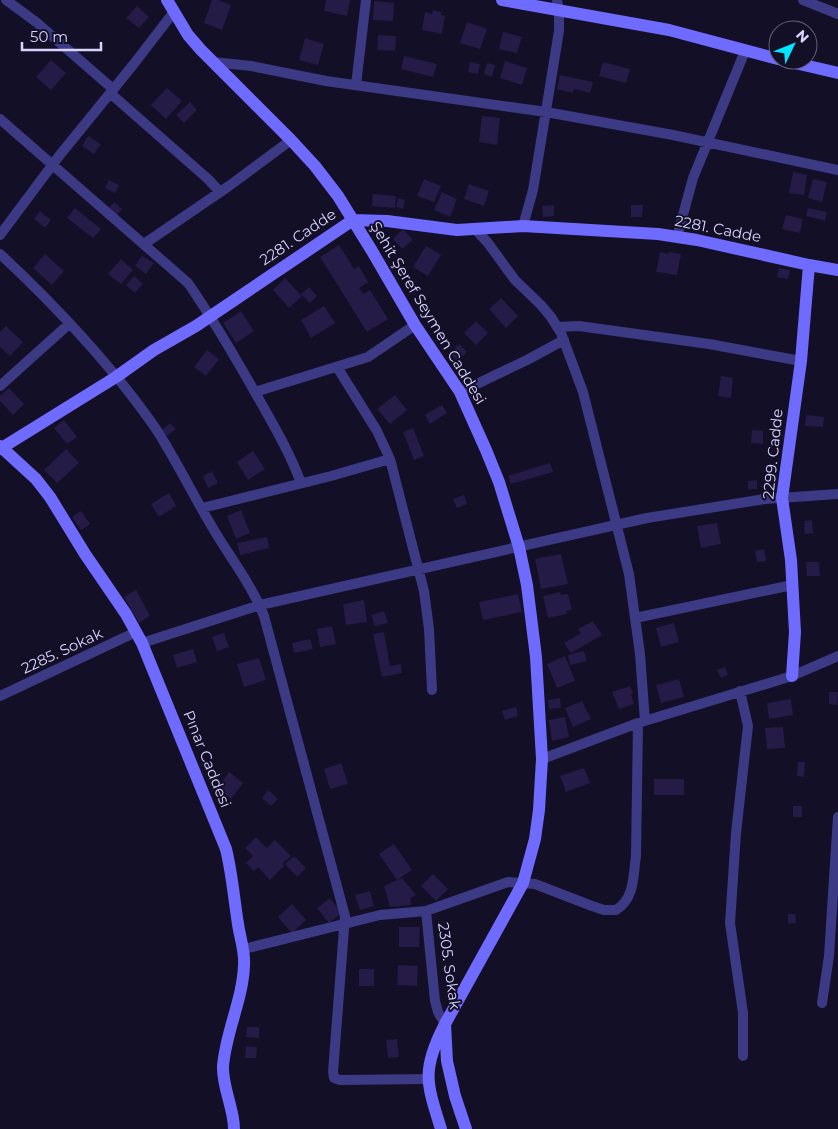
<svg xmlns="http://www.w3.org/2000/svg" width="838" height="1129" viewBox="0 0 838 1129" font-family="Montserrat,sans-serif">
  <rect width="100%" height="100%" fill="#130f26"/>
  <!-- building -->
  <path fill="#241b47" d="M212,0H218L231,5L222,30L204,23Z
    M326,0H350L347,16L324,11Z
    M374,1L394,3L393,21L373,20Z
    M137,6L149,17L139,28L126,18Z
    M433,10L441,12V15L445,16L442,34L422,30L425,12L432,14Z
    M467,22L487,29L480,49L460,43Z
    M503,32L522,37L517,53L499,49Z
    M378,35L396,36L395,51L377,50Z
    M305,38L324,44L318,65L299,60Z
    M404,56L437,64L433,77L401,69Z
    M51,60L66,73L51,90L36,77Z
    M505,61L527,68L522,85L500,78Z
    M470,62L480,64L478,74L468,72Z
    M603,62L630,69L626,83L599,76Z
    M487,63L495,65L492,77L484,74Z
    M560,75L593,82L590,93L574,89L573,93L557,89Z
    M167,88L182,101L166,119L151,105Z
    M190,102L197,110L184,123L176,115Z
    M482,116L500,118L497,145L479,142Z
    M88,136L101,144L94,154L82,146Z
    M793,172L807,175L804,195L789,193Z
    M424,179L441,186L434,202L417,196Z
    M813,179L827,182L822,202L808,198Z
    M109,180L119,185L115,193L105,188Z
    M469,184L489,191L484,206L464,199Z
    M442,192L457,199L450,217L434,210Z
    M373,194L396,196L395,208L372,206Z
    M398,198L405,200L403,209L396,207Z
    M114,202L122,209L117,215L109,208Z
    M554,205V216L543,217L542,206Z
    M631,205H643L642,217H631Z
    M75,208L101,229L93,238L67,218Z
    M808,208L827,212L825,221L806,216Z
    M40,211L51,220L45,228L34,219Z
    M786,215L803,219L800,233L782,229Z
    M403,229L413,240L402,249L393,239Z
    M339,245L354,269L359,266L368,282L359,288L363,294L370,290L388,319L367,332L320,257Z
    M426,246L441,255L428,276L413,267Z
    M660,252L669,254V252L681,254L677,275L656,272Z
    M45,254L64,271L52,285L33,268Z
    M142,256L154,263L146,274L135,266Z
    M121,259L133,270L121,284L108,274Z
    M779,268L790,270L788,279L777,277Z
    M134,276L143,284L135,293L126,285Z
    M285,278L302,296L289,308L273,290Z
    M309,287L317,296L310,303L301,294Z
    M501,298L518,316L506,328L489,309Z
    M324,306L335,323L311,338L301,320Z
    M241,311L254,331L236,343L223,323Z
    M476,321L488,333L476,345L464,333Z
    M6,326L23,342L10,356L0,347V332Z
    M459,344L467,352L457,361L450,353Z
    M207,350L219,359L206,376L194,367Z
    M721,376L733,378L731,398L718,396Z
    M9,388L24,404L13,415L0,401V396Z
    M395,395L407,410L390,424L377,409Z
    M442,405L447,413L430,424L425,415Z
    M806,415L824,417L823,427L805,426Z
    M64,420L77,437L67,444L54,428Z
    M170,423L176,429L167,436L162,430Z
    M413,428L424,456L414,460L403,432Z
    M752,430L763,431V444L751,443Z
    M66,449L79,463L57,483L44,470Z
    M253,451L265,469L248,480L237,462Z
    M550,463L553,472L511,484L508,476Z
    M212,471L218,483L208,488L203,476Z
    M757,480V489H748V481Z
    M169,493L176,506L159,517L151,504Z
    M464,495L467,504L457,508L453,499Z
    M241,510L250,533L236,539L227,516Z
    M81,511L90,524L81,530L72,517Z
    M812,520L813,533L805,534L804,521Z
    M717,523L721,544L701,548L697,526Z
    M267,537L269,548L240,555L237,543Z
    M764,549L766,561L757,562L755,551Z
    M561,554L568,584L541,589L535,559Z
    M806,562H819L820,576H807Z
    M136,590L150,616L139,623L124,597Z
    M560,592L561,595L568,594L572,610L566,611L567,614L548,618L543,596Z
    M518,594L522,612L483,620L479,602Z
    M364,600L367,622L346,625L343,604Z
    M384,611L388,623L375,626L371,615Z
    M593,621L602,635L571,653L564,643L581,633L578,629Z
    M674,623L679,642L661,647L656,628Z
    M332,626L336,644L320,647L317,629Z
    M384,632L390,666L401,664L402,673L382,677L373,634Z
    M224,633L229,647L217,651L212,637Z
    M310,639L313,649L294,653L292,643Z
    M193,649L197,662L177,668L173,655Z
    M584,651L587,661L570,665L568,655Z
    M565,656L575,681L557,688L547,664Z
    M259,658L266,680L244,687L237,664Z
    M725,667L728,675L721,678L717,670Z
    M679,679L684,697L661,703L656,685Z
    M630,686L633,693L631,694L634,704L619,709L612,692Z
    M829,692H838L837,705L829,704Z
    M560,698L561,708L549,709L548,700Z
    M791,699L793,715L769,719L767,703Z
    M582,701L591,719L573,727L565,708Z
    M516,707L518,716L505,720L502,711Z
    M565,717L569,737L552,741L549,720Z
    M783,727L785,748L767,749L765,728Z
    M798,762H805L804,777L797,776Z
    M341,763L348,784L330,789L324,769Z
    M584,768L590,783L566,792L560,776Z
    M229,772L243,783L231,799L217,789Z
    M654,779H684V795H654Z
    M268,790L278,799L271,806L262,798Z
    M793,806H802V817H793Z
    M256,837L267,848L275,840L291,856L282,864L284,866L270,880L258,867L254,871L246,863L253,856L245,848Z
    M394,844L412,870L397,880L402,878L416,895L410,898L411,905L390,907L384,886L397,880L379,854Z
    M294,856L306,868L297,877L285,864Z
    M433,874L448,889L436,901L421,886Z
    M370,891L374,906L360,910L355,895Z
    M330,898L342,913L329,923L317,908Z
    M292,904L306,920L292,933L278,917Z
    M788,914H795L796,923L788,924Z
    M399,927H420L419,947H399Z
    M398,965L418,966L417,986L397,985Z
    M359,969H374V986H359Z
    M247,1027H259V1038L246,1037Z
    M397,1039L399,1057L388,1058L386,1040Z
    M246,1046L257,1047L256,1058H245Z"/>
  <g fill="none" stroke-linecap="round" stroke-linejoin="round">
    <!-- street -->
    <path stroke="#3d3a85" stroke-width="10" d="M6,0L36,22L113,89
      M803,0L838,14
      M213,62L251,66L326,81L546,112L673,135L838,170
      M356,85L366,0
      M110,93L208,179L220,192
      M0,119L188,283C213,319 235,357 256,394C273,424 289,451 301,483
      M523,226L533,190L559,31V11L557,0
      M476,230L488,243L515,280L541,305L551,317L561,333L583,392L629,574L640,654L645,721
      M0,235L59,156L133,65L173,13
      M677,237L693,178L745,51
      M144,244L229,186L291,140
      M0,254C54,304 114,368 156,429C176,460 192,493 211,525C228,555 251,583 264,616L345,916L333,1072L334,1078L340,1080L428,1079
      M557,327L579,326L709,344L801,361
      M337,367L377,431L390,459L424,591L429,629L432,690
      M0,386L69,324
      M255,392L368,357L415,325
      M460,392L527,360L564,340
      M202,508L331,476L390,459
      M635,618L792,585
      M142,643L260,605L647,518L765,499L838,494
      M740,691L748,726L736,833L730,923L743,1013V1056
      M0,696L136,632
      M542,759L638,723L792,676L838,656
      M426,911L435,1001L438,1012L445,1024
      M244,949L380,915L426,911L508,882L535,884L592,906L604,910H616C635,898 633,876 636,856L638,723
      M822,1003L829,956L838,817"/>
    <!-- secondary -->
    <path stroke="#6f6bff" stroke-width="12" d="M167,0L188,35L201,50L291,140L315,166L338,196L372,251L415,325L460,392L486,450L499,482L519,547L527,585L536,657L542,759L539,810L535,839L523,883L445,1024L447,1061L455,1096L466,1129
      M502,0L669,30L778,59
      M782,60L838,73
      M0,446L36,479L50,497L85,554L126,614L142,643L226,849C232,873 234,899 238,924C240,938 245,951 244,965C243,999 226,1031 223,1066C222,1087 234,1108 234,1129
      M0,449L116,377L154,350L196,326L353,220L387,221L457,230L523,226L658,234L697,240L809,265L838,270
      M792,676L795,632L791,560L782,498L801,361L809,265
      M441,1129C427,1084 421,1071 444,1026"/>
  </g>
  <g text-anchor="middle" stroke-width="4" stroke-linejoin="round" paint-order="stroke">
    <!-- street labels -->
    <g font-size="15" fill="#d9d4ff" stroke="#130f26">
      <text transform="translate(718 229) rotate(11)" y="5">2281. Cadde</text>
      <text transform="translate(298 237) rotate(-34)" y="5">2281. Cadde</text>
      <text transform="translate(428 313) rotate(59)" y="5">Şehit Şeref Seymen Caddesi</text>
      <text transform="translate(773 454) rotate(-84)" y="5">2299. Cadde</text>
      <text transform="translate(62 651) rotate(-25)" y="5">2285. Sokak</text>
      <text transform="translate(207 759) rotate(68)" y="5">Pınar Caddesi</text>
      <text transform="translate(449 966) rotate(82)" y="5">2305. Sokak</text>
    </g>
  </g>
  <!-- north arrow -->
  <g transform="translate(793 45) rotate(47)"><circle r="24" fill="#130f26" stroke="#625e7d"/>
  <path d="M0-4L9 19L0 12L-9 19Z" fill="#00e5ff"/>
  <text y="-8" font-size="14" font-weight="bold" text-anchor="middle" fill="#d9d4ff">N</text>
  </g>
  <!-- scale -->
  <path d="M22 42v8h79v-8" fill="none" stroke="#d9d4ff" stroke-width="2.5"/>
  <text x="30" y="42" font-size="15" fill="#d9d4ff" stroke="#130f26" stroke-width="4" paint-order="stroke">50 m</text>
</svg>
